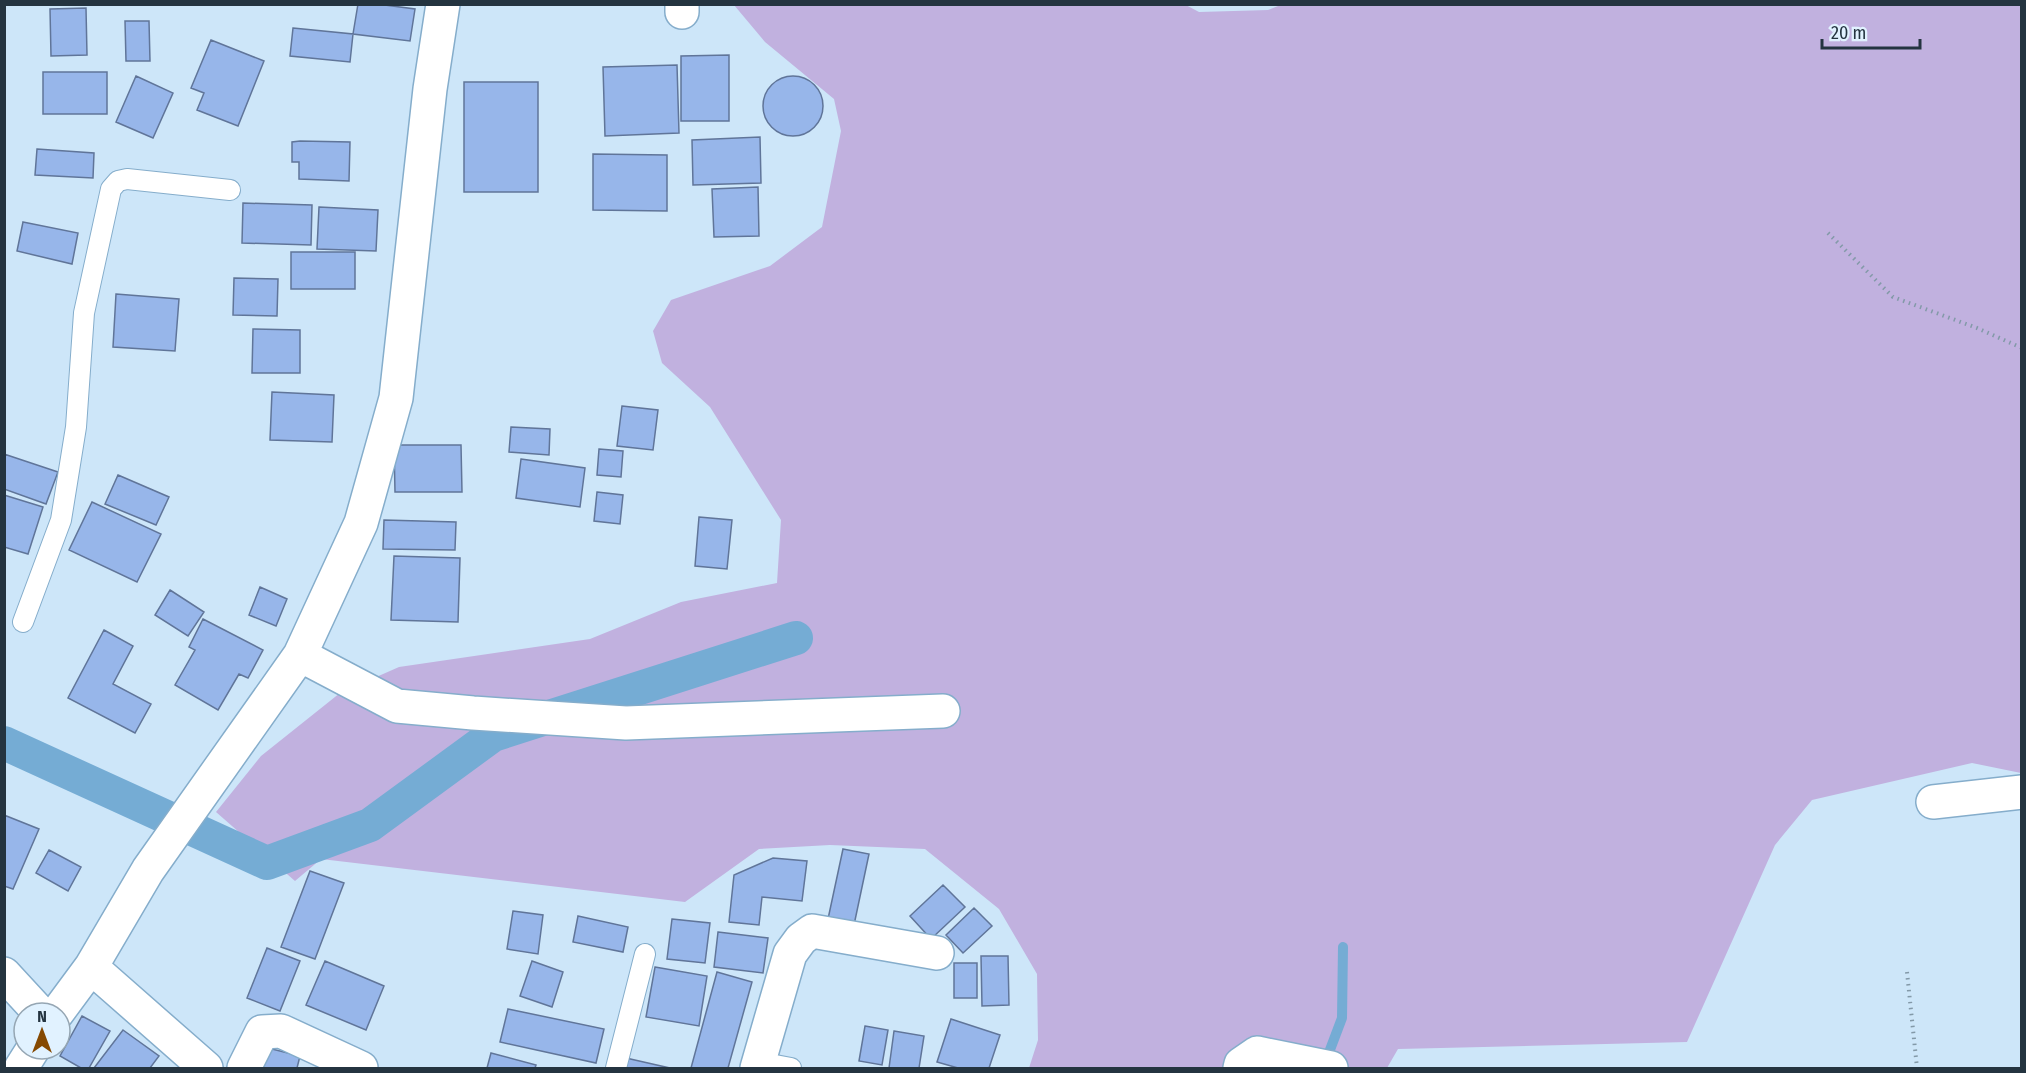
<svg xmlns="http://www.w3.org/2000/svg" width="2026" height="1073" viewBox="0 0 2026 1073" font-family="'Fira Sans Condensed',sans-serif">
  <rect width="100%" height="100%" fill="#cde6f9"/>
  <!-- green -->
  <path fill="#c1b1df" d="M1184,4L1199,12L1268,10L1283,4L2021,5V773L1972,763L1812,800L1775,845L1687,1042L1398,1049L1387,1068H1029L1038,1040L1037,974L999,909L925,849L830,845L759,849L685,902L321,859L295,881L216,812L261,756L340,693L399,667L590,639L681,602L777,583L781,520L710,407L662,363L653,331L671,300L770,266L822,227L841,131L834,99L765,42L734,5Z"/>
  <g fill="none" stroke-linecap="round" stroke-linejoin="round">
    <!-- stream -->
    <path stroke="#75acd4" stroke-width="10" d="M1325,1063L1342,1018L1343,947"/>
    <!-- canal -->
    <path stroke="#75acd4" stroke-width="34" d="M4,743L267,863L370,825L493,735L796,638"/>
  </g>
  <!-- building -->
  <path fill="#97b6ea" stroke="#607599" stroke-width="1.5" d="M358,4H377L415,9L410,41L353,34Z
    M86,8L87,55L51,56L50,9Z
    M125,21H149L150,61H126Z
    M293,28L353,34L350,62L290,56Z
    M211,40L264,61L238,126L197,110L204,93L191,88Z
    M729,55V121H681V56Z
    M677,65L679,133L605,136L603,67Z
    M43,72H107V114H43Z
    M136,76L173,93L153,138L116,122Z
    M763 106a30 30 0 1 1 60 0a30 30 0 1 1-60 0Z
    M464,82H538V192H464Z
    M760,137L761,183L693,185L692,140Z
    M300,141L350,142L349,181L299,179V162H292V142Z
    M37,149L94,153L93,178L35,175Z
    M593,154L667,155V211L593,210Z
    M758,187L759,236L714,237L712,189Z
    M243,203L312,205L311,245L242,243Z
    M319,207L378,210L376,251L317,249Z
    M23,222L78,233L72,264L17,251Z
    M291,252H355V289H291Z
    M234,278L278,279L277,316L233,315Z
    M116,294L179,299L175,351L113,347Z
    M253,329L300,330V373H252Z
    M272,392L334,395L332,442L270,440Z
    M622,406L658,410L653,450L617,446Z
    M511,427L550,429L549,455L509,452Z
    M394,445H461L462,492H395Z
    M599,449L623,451L621,477L597,475Z
    M4,454L58,472L46,504L4,489Z
    M521,459L585,468L580,507L516,498Z
    M118,475L169,497L156,525L105,504Z
    M597,492L623,495L620,524L594,521Z
    M4,495L43,507L28,554L4,547Z
    M92,502L161,534L137,582L69,550Z
    M699,517L732,520L727,569L695,566Z
    M384,520L456,522L455,550L383,549Z
    M394,556L460,558L458,622L391,620Z
    M260,587L287,599L276,626L249,615Z
    M170,590L204,612L188,636L155,615Z
    M203,619L263,650L248,678L239,674L218,710L175,685L195,650L189,647Z
    M104,630L133,646L113,684L151,704L135,733L68,698Z
    M4,815L39,829L13,889L4,886Z
    M843,849L869,854L854,925L828,919Z
    M49,850L81,867L68,891L36,873Z
    M773,858L807,861L802,901L762,897L759,925L729,922L734,875Z
    M310,871L344,883L315,959L281,947Z
    M943,885L965,907L931,939L910,916Z
    M974,908L992,926L963,953L946,935Z
    M513,911L543,915L538,954L507,949Z
    M578,916L628,927L623,952L573,942Z
    M672,919L710,923L705,963L667,959Z
    M718,932L768,938L763,973L714,967Z
    M267,948L300,961L280,1011L247,998Z
    M981,956H1008L1009,1005L982,1006Z
    M325,961L384,986L366,1030L306,1005Z
    M532,961L563,972L552,1007L520,996Z
    M954,963H977V998H954Z
    M655,967L707,976L699,1026L646,1017Z
    M717,972L752,982L728,1068H691Z
    M508,1009L604,1029L596,1063L500,1042Z
    M82,1016L110,1031L89,1068H81L60,1056Z
    M951,1019L1000,1035L989,1068H958L937,1062Z
    M865,1026L888,1030L882,1065L859,1061Z
    M123,1030L159,1056L150,1068H94Z
    M894,1031L924,1036L919,1068H889Z
    M260,1046L300,1056L297,1068H255Z
    M491,1053L536,1065L535,1068H487Z
    M626,1058L670,1068H624Z"/>
  <g fill="none" stroke-linecap="round" stroke-linejoin="round">
    <defs>
      <path id="lane" d="M23,622L61,520L76,427L84,313L111,189L118,181L127,179L230,190
        M759,1062L791,1068
        M616,1068L645,954"/>
      <path id="street" d="M682,12V4
        M300,655L397,706L473,713L626,723L943,711
        M1933,802L2022,792
        M91,967L206,1068
        M4,974L40,1013
        M57,1013L91,967L148,870L300,655L361,523L396,398L430,89L443,4
        M21,1068L33,1049
        M244,1068L262,1032L281,1031L361,1068
        M757,1068L790,954L801,939L812,931L937,953
        M1240,1068L1241,1064L1257,1053L1331,1068"/>
    </defs>
    <!-- lane casing -->
    <use href="#lane" stroke="#85adcb" stroke-width="22"/>
    <!-- street casing -->
    <use href="#street" stroke="#85adcb" stroke-width="36"/>
    <!-- path -->
    <path stroke="#8399a8" stroke-width="4" stroke-dasharray="1.5 4.5" stroke-linecap="butt" d="M1828,233L1893,297L1977,328L2022,348
      M1907,972L1917,1068"/>
    <!-- lane -->
    <use href="#lane" stroke="#fff" stroke-width="20"/>
    <!-- street -->
    <use href="#street" stroke="#fff" stroke-width="33"/>
  </g>
  <!-- border -->
  <rect width="2026" height="1073" fill="none" stroke="#243440" stroke-width="12"/>
  <!-- north arrow -->
  <g transform="translate(42 1031)"><circle r="28" fill="#e1f2ff" stroke="#95a6b3" stroke-width="1.5"/>
  <path d="M0-4.5L10 22L0 15L-10 22Z" fill="#854902"/>
  <text y="-9" font-size="16" font-weight="bold" text-anchor="middle" fill="#243440">N</text>
  </g>
  <!-- scale -->
  <path d="M1822 39v9h98v-9" fill="none" stroke="#243440" stroke-width="3"/>
  <text x="1831" y="39" font-size="18" fill="#243440" stroke="#e1f2ff" stroke-width="4.5" paint-order="stroke">20 m</text>
</svg>
